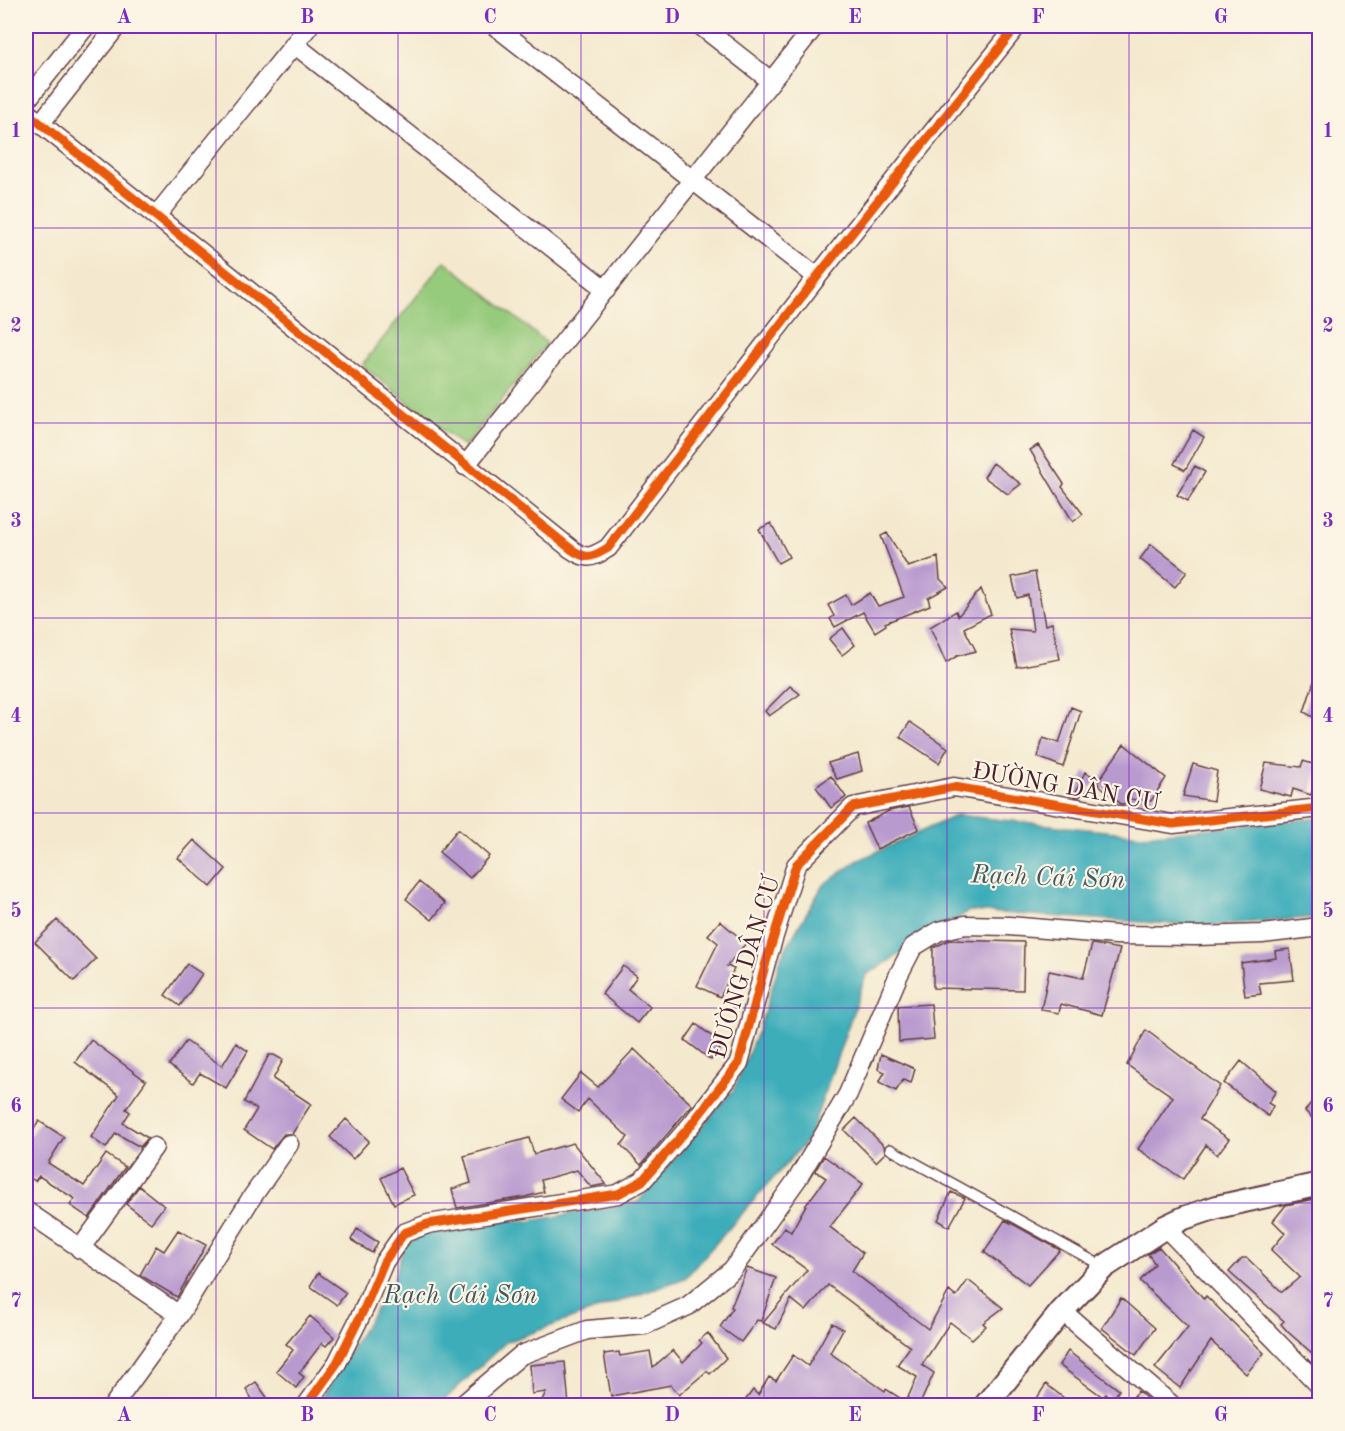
<svg xmlns="http://www.w3.org/2000/svg" width="1345" height="1431" viewBox="0 0 1345 1431" font-family="'Old Standard TT',serif">
  <rect width="100%" height="100%" fill="#fcf5e5"/>
  <filter id="ink" filterUnits="userSpaceOnUse"><feTurbulence type="fractalNoise" baseFrequency=".0167" numOctaves="2"/><feDisplacementMap in="SourceGraphic" scale="12" xChannelSelector="R" yChannelSelector="G"/><feConvolveMatrix kernelMatrix="1 2 1 2 8 2 1 2 1" color-interpolation-filters="sRGB"/></filter>
  <filter id="wash" filterUnits="userSpaceOnUse"><feTurbulence type="fractalNoise" baseFrequency=".008" numOctaves="4" result="noise"/><feDisplacementMap in="SourceGraphic" scale="24" xChannelSelector="R" yChannelSelector="G"/><feGaussianBlur stdDeviation="1.35" result="paint"/><feColorMatrix in="noise" values="0 0 0 0 0 0 0 0 0 0 0 0 0 0 0 0 0 1.4 0 .05"/><feComposite in="paint" operator="in"/></filter>
  <g filter="url(#wash)">
    <rect width="100%" height="100%" fill="#f4e9ce"/>
    <!-- green -->
    <path fill="#96ca7b" stroke="#707453" stroke-width="1.5" d="M445,261L547,343L464,447L362,365Z"/>
    <!-- water -->
    <path fill="#3dadba" stroke="#446672" stroke-width="1.5" d="M957,815L1142,835L1319,818V917L1205,926L969,911L866,975L809,1138L685,1278L506,1342L443,1401L440,1405L316,1406L393,1281L404,1246L432,1229L500,1220L530,1221L638,1202L734,1089L760,1025L782,955L823,885L857,861Z"/>
    <g id="blocks">
      <!-- building -->
      <path fill="#b89acf" d="M1193,430L1204,437L1185,470L1174,464Z
        M1038,445L1064,484L1062,487L1083,514L1073,522L1030,450Z
        M993,463L1021,484L1008,494L984,477Z
        M1195,466L1205,472L1188,501L1177,495Z
        M771,523L789,557L778,563L759,529Z
        M887,533L908,567L938,557L940,579L948,587L928,598L930,605L885,623L886,625L875,632L863,612L835,627L830,619L834,616L828,605L846,595L851,605L870,593L878,606L904,597L881,536Z
        M1151,544L1187,572L1175,587L1140,559Z
        M1035,572L1045,625L1052,623L1060,659L1017,667L1009,629L1033,631L1028,595L1017,598L1012,577Z
        M981,589L991,614L964,628L976,651L957,656L946,663L930,627L956,611L958,616Z
        M843,628L855,645L842,655L829,639Z
        M1317,672H1320V721L1304,712Z
        M790,686L800,694L769,716L765,711Z
        M1071,707L1081,711L1063,767L1038,757L1043,738L1059,743Z
        M910,722L948,748L939,763L900,737Z
        M1124,744L1166,778L1151,801L1128,799L1124,804H1121L1097,783Z
        M858,754L862,771L837,779L828,763Z
        M1303,761L1319,766L1311,795L1293,789L1291,797L1259,789L1266,763L1301,767Z
        M1193,764L1217,771L1213,801L1183,796Z
        M1085,772L1099,780L1079,797L1074,796Z
        M831,776L846,797L831,808L816,787Z
        M909,807L919,829L877,849L865,823L889,811Z
        M458,829L489,856L470,878L439,852Z
        M194,840L226,869L211,887L178,858Z
        M419,882L445,903L432,920L406,899Z
        M57,920L96,959L74,981L35,942Z
        M720,921L746,943L727,966L734,969L720,997L697,986L718,943L708,935Z
        M949,940L1024,942L1023,990L933,988V948Z
        M1092,944L1120,949L1102,1015L1061,1004L1059,1013L1041,1010L1049,971L1083,978Z
        M1290,949L1294,980L1259,983L1261,994L1245,996L1241,963L1276,958L1275,951Z
        M187,964L202,974L180,1006L165,995Z
        M623,966L637,976L628,989L650,1007L637,1023L602,994Z
        M931,1004L934,1039L899,1042L898,1006Z
        M696,1024L723,1045L711,1060L685,1040Z
        M1146,1030L1220,1086L1200,1119L1229,1139L1217,1155L1206,1145L1183,1179L1138,1149L1173,1097L1127,1065Z
        M91,1040L146,1081L126,1109L130,1112L123,1123L148,1138L140,1147L116,1133L106,1148L91,1137L119,1095L75,1062Z
        M186,1041L222,1066L236,1043L248,1051L226,1088L200,1073L193,1083L169,1065Z
        M634,1049L692,1105L641,1165L621,1145L628,1137L588,1099L578,1112L561,1099L581,1073L598,1087Z
        M881,1054L915,1069L911,1083L903,1080L896,1091L879,1082L885,1072L878,1069Z
        M269,1055H274L283,1060L273,1079L311,1104L292,1134H284L272,1149L244,1130L257,1109L244,1102Z
        M1241,1061L1276,1091L1268,1103L1273,1106L1268,1116L1224,1083Z
        M1320,1090V1126L1305,1111Z
        M856,1118L884,1146L885,1153L876,1162L844,1130Z
        M346,1119L369,1141L353,1159L330,1137Z
        M39,1121L64,1137L48,1163L84,1186L106,1154L125,1167L89,1218L70,1205L75,1199L39,1176L35,1181L26,1175V1142Z
        M529,1138L534,1154L573,1143L606,1184L591,1187L577,1170L541,1180L544,1192L525,1197L457,1208L452,1189L471,1183L464,1156Z
        M824,1156L863,1184L830,1227L863,1253L852,1271L928,1329L949,1291L956,1297L968,1280L1003,1308L983,1323L986,1326L972,1339L950,1322L922,1365L934,1373L919,1406H881L873,1400L870,1406H822L813,1399L810,1406H741L753,1390L758,1395L769,1377L776,1381L793,1355L808,1366L832,1323L843,1329L830,1353L885,1391L886,1389L906,1402L917,1377L897,1365L910,1347L828,1285L806,1311L791,1299L776,1329L763,1323L807,1270L772,1244L785,1227L791,1232L806,1205L826,1178L815,1171Z
        M400,1168L414,1195L394,1204L381,1178Z
        M139,1186L164,1206L151,1223L126,1204Z
        M951,1192L965,1198L949,1227L938,1220Z
        M1320,1198V1360L1288,1332L1281,1324L1284,1321L1229,1272L1242,1258H1247L1282,1292L1300,1277L1271,1250L1285,1233L1273,1221L1286,1205Z
        M1005,1220L1060,1250L1028,1285L984,1252Z
        M357,1229L378,1242L372,1253L351,1240Z
        M178,1230L206,1245L177,1297L140,1275L156,1246L164,1251Z
        M1159,1247L1204,1299L1206,1296L1264,1353L1246,1374L1211,1341L1180,1388L1155,1368L1188,1327L1140,1281L1155,1264L1148,1254Z
        M747,1268L776,1278L761,1321L757,1320L741,1342L720,1327L733,1308L731,1307Z
        M318,1273L346,1293L337,1305L310,1286Z
        M1121,1298L1155,1328L1136,1355L1102,1328Z
        M310,1316L334,1337L326,1346L322,1343L299,1373L304,1377L296,1388L276,1371L293,1350L286,1344Z
        M708,1333L726,1358L710,1374L707,1371L679,1395L671,1385L611,1396L604,1354L619,1352L620,1356L650,1351L653,1367L673,1350L683,1362L702,1343L699,1340Z
        M1068,1351L1119,1390L1113,1400L1106,1394L1103,1397L1059,1365Z
        M565,1362L569,1406H539L546,1392L532,1394L530,1365Z
        M256,1382L266,1396L272,1406H256L246,1389Z
        M1046,1384L1074,1406H1032Z
        M1138,1391L1155,1406H1126Z"/>
    </g>
  </g>
  <g filter="url(#ink)">
    <use href="#blocks" fill-opacity="0" stroke="#643d43" stroke-width="1.5"/>
    <g fill="none" stroke-linecap="round" stroke-linejoin="round">
      <defs>
        <path id="service" d="M890,1149L1104,1267"/>
        <path id="minor" d="M495,26L817,277
          M701,26L771,81
          M294,44L606,290
          M26,101L86,26
          M26,112L571,549C588,561 592,557 608,548L817,277L1017,26
          M40,124L117,26
          M156,216L309,26
          M465,466L815,26
          M26,1211L179,1315L113,1406
          M1165,1227L1320,1386
          M80,1249L154,1147
          M1062,1311L1173,1406
          M179,1315L250,1200L289,1144
          M306,1406L337,1363L366,1305L384,1262L404,1233L428,1224L618,1194L642,1181L691,1125L739,1063L766,962L796,865L853,807L954,787L1173,824L1320,808
          M461,1406L521,1355L587,1330L645,1325L688,1306L732,1270L798,1178L848,1094L899,974L913,947L939,931L965,925L1009,926L1116,935L1196,936L1262,934L1320,927"/>
        <path id="tertiary" d="M985,1406L1062,1311L1104,1267L1165,1227L1184,1218L1217,1207L1320,1184"/>
      </defs>
      <!-- service casing -->
      <use href="#service" stroke="#643d43" stroke-width="12"/>
      <!-- minor casing -->
      <use href="#minor" stroke="#643d43" stroke-width="21"/>
      <!-- tertiary casing -->
      <use href="#tertiary" stroke="#643d43" stroke-width="26"/>
      <!-- service -->
      <use href="#service" stroke="#fff" stroke-width="9"/>
      <!-- minor -->
      <use href="#minor" stroke="#fff" stroke-width="18"/>
      <!-- tertiary -->
      <use href="#tertiary" stroke="#fff" stroke-width="22"/>
      <defs>
        <path id="cycleway" d="M26,112L571,549C588,561 592,557 608,548L817,277L1017,26
          M306,1406L337,1363L366,1305L384,1262L404,1233L428,1224L618,1194L642,1181L691,1125L739,1063L766,962L796,865L853,807L954,787L1173,824L1320,808"/>
      </defs>
      <!-- cycleway casing -->
      <use href="#cycleway" stroke="#fcf5e5" stroke-width="13"/>
      <!-- cycleway -->
      <use href="#cycleway" stroke="#e8590c" stroke-width="9"/>
    </g>
  </g>
  <!-- grid -->
  <path fill="none" stroke="#7b2cbf" stroke-width="1.5" stroke-opacity="0.55" d="M216,26V1406M398,26V1406M581,26V1406M764,26V1406M947,26V1406M1129,26V1406M26,228H1320M26,423H1320M26,618H1320M26,813H1320M26,1008H1320M26,1203H1320"/>
  <g text-anchor="middle" stroke-width="4.5" stroke-linejoin="round" paint-order="stroke">
    <!-- street labels -->
    <g font-size="24" fill="#4a1f2b" stroke="#fcf5e5">
      <text transform="translate(1066 786) rotate(10)" y="8">ĐƯỜNG DÂN CƯ</text>
      <text transform="translate(744 967) rotate(-73)" y="8">ĐƯỜNG DÂN CƯ</text>
    </g>
    <!-- water labels -->
    <g font-size="26" font-style="italic" fill="#455864" stroke="#fcf5e5">
      <text transform="translate(1048 876) rotate(2)" y="9">Rạch Cái Sơn</text>
      <text x="460" y="1303">Rạch Cái Sơn</text>
    </g>
  </g>
  <!-- margin -->
  <rect width="1345" height="1431" fill="none" stroke="#fcf5e5" stroke-width="66"/>
  <rect x="33" y="33" width="1279" height="1365" fill="none" stroke="#7b2cbf" stroke-width="2"/>
  <g font-size="20" text-anchor="middle" font-weight="bold" fill="#7b2cbf">
    <text x="124" y="23">A</text>
    <text x="307" y="23">B</text>
    <text x="490" y="23">C</text>
    <text x="672" y="23">D</text>
    <text x="855" y="23">E</text>
    <text x="1038" y="23">F</text>
    <text x="1221" y="23">G</text>
    <text x="16" y="137">1</text>
    <text x="1328" y="137">1</text>
    <text x="16" y="332">2</text>
    <text x="1328" y="332">2</text>
    <text x="16" y="527">3</text>
    <text x="1328" y="527">3</text>
    <text x="16" y="722">4</text>
    <text x="1328" y="722">4</text>
    <text x="16" y="917">5</text>
    <text x="1328" y="917">5</text>
    <text x="16" y="1112">6</text>
    <text x="1328" y="1112">6</text>
    <text x="16" y="1307">7</text>
    <text x="1328" y="1307">7</text>
    <text x="124" y="1421">A</text>
    <text x="307" y="1421">B</text>
    <text x="490" y="1421">C</text>
    <text x="672" y="1421">D</text>
    <text x="855" y="1421">E</text>
    <text x="1038" y="1421">F</text>
    <text x="1221" y="1421">G</text>
  </g>
</svg>
